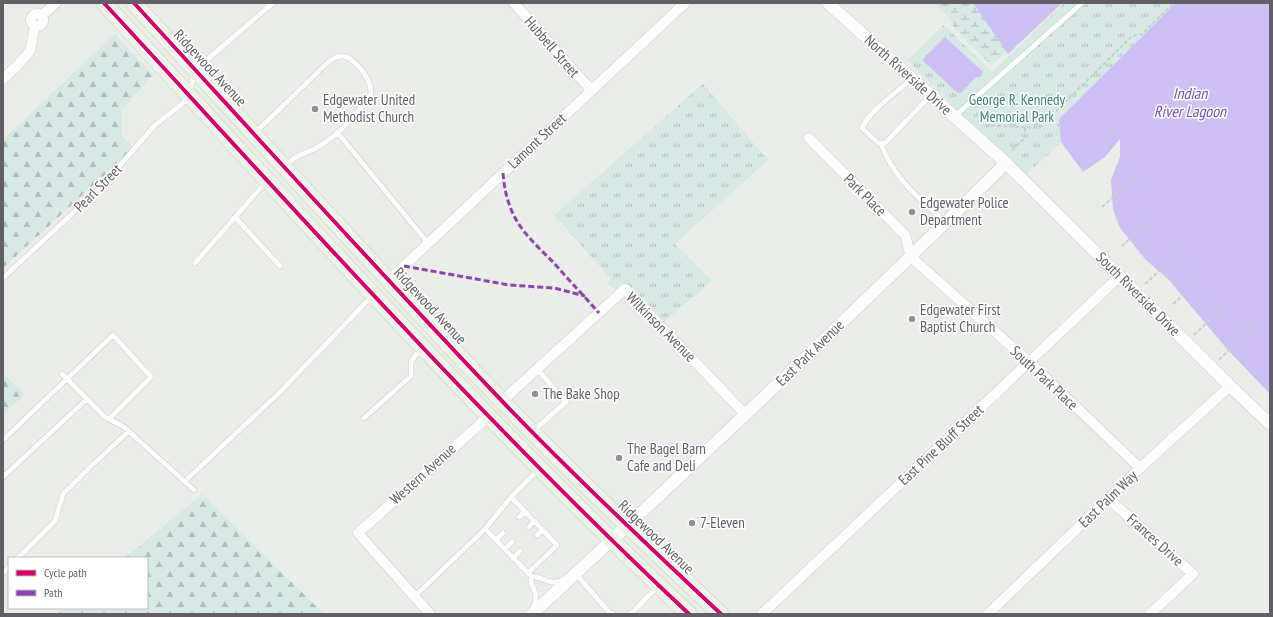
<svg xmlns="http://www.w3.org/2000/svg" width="1273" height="617" viewBox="0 0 1273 617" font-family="'PT Sans Narrow',sans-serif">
  <defs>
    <pattern id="forest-firs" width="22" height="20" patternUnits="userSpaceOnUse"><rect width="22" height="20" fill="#d6e9e4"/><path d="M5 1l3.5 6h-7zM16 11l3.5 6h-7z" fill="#b1c0bd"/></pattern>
    <pattern id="wetland-marsh" width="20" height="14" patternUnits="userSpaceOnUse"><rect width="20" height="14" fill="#d6e9e4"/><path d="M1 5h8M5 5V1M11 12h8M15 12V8" fill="none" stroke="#b1c0bd"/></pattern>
    <pattern id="park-tufts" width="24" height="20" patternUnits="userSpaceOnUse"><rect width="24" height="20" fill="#d6e9e4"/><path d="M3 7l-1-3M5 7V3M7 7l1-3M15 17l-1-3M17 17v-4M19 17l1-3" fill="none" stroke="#b1c0bd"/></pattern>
  </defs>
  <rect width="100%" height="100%" fill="#ebede9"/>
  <!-- forest -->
  <path fill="url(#forest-firs)" d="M115,34L153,75L122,110V136L134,148L3,268V139Z
    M3,373L25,395L3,413Z
    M202,494L324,614H57L64,608H147V558H125Z"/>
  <!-- wetland -->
  <path fill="url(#wetland-marsh)" d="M934,3H980L1010,48L992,65H991L955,29L948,17Z"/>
  <!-- park -->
  <path fill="url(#park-tufts)" d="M1064,3H1176L1059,119L1061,142L1024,177L907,60L944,25L992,72Z
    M703,84L768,160L675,244L712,281L664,322L629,285L621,284L615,290L607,283L611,279L554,215Z"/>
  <!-- water -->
  <path fill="#cec0f5" d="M973,3H1062L1008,54Z
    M1176,3H1270V394L1227,349L1169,280L1146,260L1120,228L1113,209L1111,180L1120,157V139L1105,157L1083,172L1061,142L1059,119Z
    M945,37L983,72L981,76L976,77L961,93H958L923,61L924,58Z"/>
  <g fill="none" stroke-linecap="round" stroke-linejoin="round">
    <defs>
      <path id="service" d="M912,79C898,91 868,112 862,128L878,143H885L930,96
        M955,116L1082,3
        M337,132L428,243
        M255,133L325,65C330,61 335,56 341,56C354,55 376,84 370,97C369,99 366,102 364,104C351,121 334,139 314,149C302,155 294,156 285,166
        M881,143C892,177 920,199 945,222
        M235,217L280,266
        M195,263L265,183
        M3,278L102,186L155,125L182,104L189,96L195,70L273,3
        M62,374L105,417L124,427L194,490
        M364,418L411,376V362L421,348
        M533,431L566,402L537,369
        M3,440L113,335L151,377L109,419
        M3,477L87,399
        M185,481L279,393L372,296
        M511,497L557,545L528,573
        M519,517L525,512
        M529,527L534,521
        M485,529L531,576C544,577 549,586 563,580
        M537,535L543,530
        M496,540L503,533
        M505,549L512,542
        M18,558L55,521L63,494L90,467L129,431
        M513,558L520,551
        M3,573L9,567
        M576,574L609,612L613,614
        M531,576V583L535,592L536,600L533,609
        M415,596L485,529L511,497L538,470
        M629,614L633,612L657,587"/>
      <path id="minor" d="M514,3L591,90
        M31 20a6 6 0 1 1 12 0a6 6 0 1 1-12 0Z
        M41,16L56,3
        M3,79L18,65L30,51L35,26
        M809,138L905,235L911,257L1029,362L1140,468
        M389,280L685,3
        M502,401L625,289L746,415
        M1109,499L1193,574L1150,614
        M430,614L358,533L489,416
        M762,614L1120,276
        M988,614L1140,468L1230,386"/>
      <path id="tertiary" d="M828,3L1006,163L1230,386L1270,424
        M532,614C692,466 851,316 1006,163"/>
      <path id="primary" d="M104,3C295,210 483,421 689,614
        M134,3C256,136 377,270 501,400C572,474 646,544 721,614"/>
    </defs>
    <!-- service casing -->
    <use href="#service" stroke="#cacbcb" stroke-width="6"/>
    <!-- minor casing -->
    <use href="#minor" stroke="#cacbcb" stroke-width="11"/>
    <!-- tertiary casing -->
    <use href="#tertiary" stroke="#cacbcb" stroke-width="13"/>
    <!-- primary casing -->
    <use href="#primary" stroke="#c4d4b9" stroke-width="17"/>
    <!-- path -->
    <path stroke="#cbced0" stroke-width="2" stroke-dasharray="4 2" stroke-linecap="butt" d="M985,125L1039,128L1132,36L1142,34L1174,3
      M1012,150L1025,138V127
      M1102,207L1136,176
      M1122,246L1146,224L1149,228
      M1145,284L1180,252L1186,259
      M1173,304L1195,284L1201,290
      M1194,335L1222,308
      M1219,360L1255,323"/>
    <!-- service -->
    <use href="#service" stroke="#fcfcfc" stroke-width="5"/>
    <!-- minor -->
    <use href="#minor" stroke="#fcfcfc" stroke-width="10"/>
    <!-- tertiary -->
    <use href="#tertiary" stroke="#fcfcfc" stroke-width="12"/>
    <!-- primary -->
    <use href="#primary" stroke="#edf3e9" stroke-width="16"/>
    <!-- quiet -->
    <path stroke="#8e44ad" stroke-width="3" stroke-dasharray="6 3" stroke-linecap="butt" d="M503,173C504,186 506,197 511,209C519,230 537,246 553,262C568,279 584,296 599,313
      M404,266L509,285L554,288L585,296"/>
    <defs>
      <path id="cycleway" d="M104,3C295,210 483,421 689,614
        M134,3C256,136 377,270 501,400C572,474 646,544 721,614"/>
    </defs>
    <!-- cycleway casing -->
    <use href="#cycleway" stroke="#fff" stroke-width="6"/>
    <!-- cycleway -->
    <use href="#cycleway" stroke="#d6006c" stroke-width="4"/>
  </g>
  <!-- markers -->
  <g fill="#919094" stroke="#fff" stroke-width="1.5">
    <circle cx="315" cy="109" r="4"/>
    <circle cx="912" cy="212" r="4"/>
    <circle cx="912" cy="319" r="4"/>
    <circle cx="535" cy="394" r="4"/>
    <circle cx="619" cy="458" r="4"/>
    <circle cx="692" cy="523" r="4"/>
  </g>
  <g text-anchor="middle" stroke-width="3" stroke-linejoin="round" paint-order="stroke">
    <!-- street labels -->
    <g font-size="15" fill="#615e66" stroke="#fff">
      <text transform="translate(552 47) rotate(49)" y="5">Hubbell Street</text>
      <text transform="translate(210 68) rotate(47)" y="5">Ridgewood Avenue</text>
      <text transform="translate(908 75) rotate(42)" y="5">North Riverside Drive</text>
      <text transform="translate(537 141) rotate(-43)" y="5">Lamont Street</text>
      <text transform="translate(98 188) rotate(-45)" y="5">Pearl Street</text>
      <text transform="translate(865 195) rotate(45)" y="5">Park Place</text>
      <text transform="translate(1138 294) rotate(45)" y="5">South Riverside Drive</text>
      <text transform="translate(430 306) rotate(47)" y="5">Ridgewood Avenue</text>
      <text transform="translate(661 327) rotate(45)" y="5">Wilkinson Avenue</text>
      <text transform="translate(810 353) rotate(-44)" y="5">East Park Avenue</text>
      <text transform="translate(1044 378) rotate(43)" y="5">South Park Place</text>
      <text transform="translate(941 445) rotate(-43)" y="5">East Pine Bluff Street</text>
      <text transform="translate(423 474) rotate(-42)" y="5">Western Avenue</text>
      <text transform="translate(1108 499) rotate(-44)" y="5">East Palm Way</text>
      <text transform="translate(656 537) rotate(44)" y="5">Ridgewood Avenue</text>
      <text transform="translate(1155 540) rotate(42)" y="5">Frances Drive</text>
    </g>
    <!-- poi labels -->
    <g font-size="15" fill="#615e66" stroke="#fff" text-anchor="start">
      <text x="323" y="105">Edgewater United<tspan x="323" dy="17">Methodist Church</tspan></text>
      <text x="920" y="208">Edgewater Police<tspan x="920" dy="17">Department</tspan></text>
      <text x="920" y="315">Edgewater First<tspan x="920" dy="17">Baptist Church</tspan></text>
      <text x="543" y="399">The Bake Shop</text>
      <text x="627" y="454">The Bagel Barn<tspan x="627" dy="17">Cafe and Deli</tspan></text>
      <text x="700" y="528">7-Eleven</text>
    </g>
    <!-- park labels -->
    <g font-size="15" fill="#3a817a" stroke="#fff">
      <text x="1017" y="105">George R. Kennedy<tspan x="1017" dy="17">Memorial Park</tspan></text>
    </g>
    <!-- water labels -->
    <g font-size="16" font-style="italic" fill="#764fbe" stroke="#fff">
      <text x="1190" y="99">Indian<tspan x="1190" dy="18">River Lagoon</tspan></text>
    </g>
  </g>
  <!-- border -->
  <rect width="1273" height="617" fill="none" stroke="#615e66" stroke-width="8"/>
  <!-- legend -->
  <rect x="8" y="557" width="140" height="52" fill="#ffffff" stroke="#c0bfc2"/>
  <rect x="16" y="570" width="20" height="6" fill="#d6006c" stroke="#c0bfc2"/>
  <text x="44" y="577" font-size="12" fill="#615e66">Cycle path</text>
  <rect x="16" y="590" width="20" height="6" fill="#8e44ad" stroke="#c0bfc2"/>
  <text x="44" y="597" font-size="12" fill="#615e66">Path</text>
</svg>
